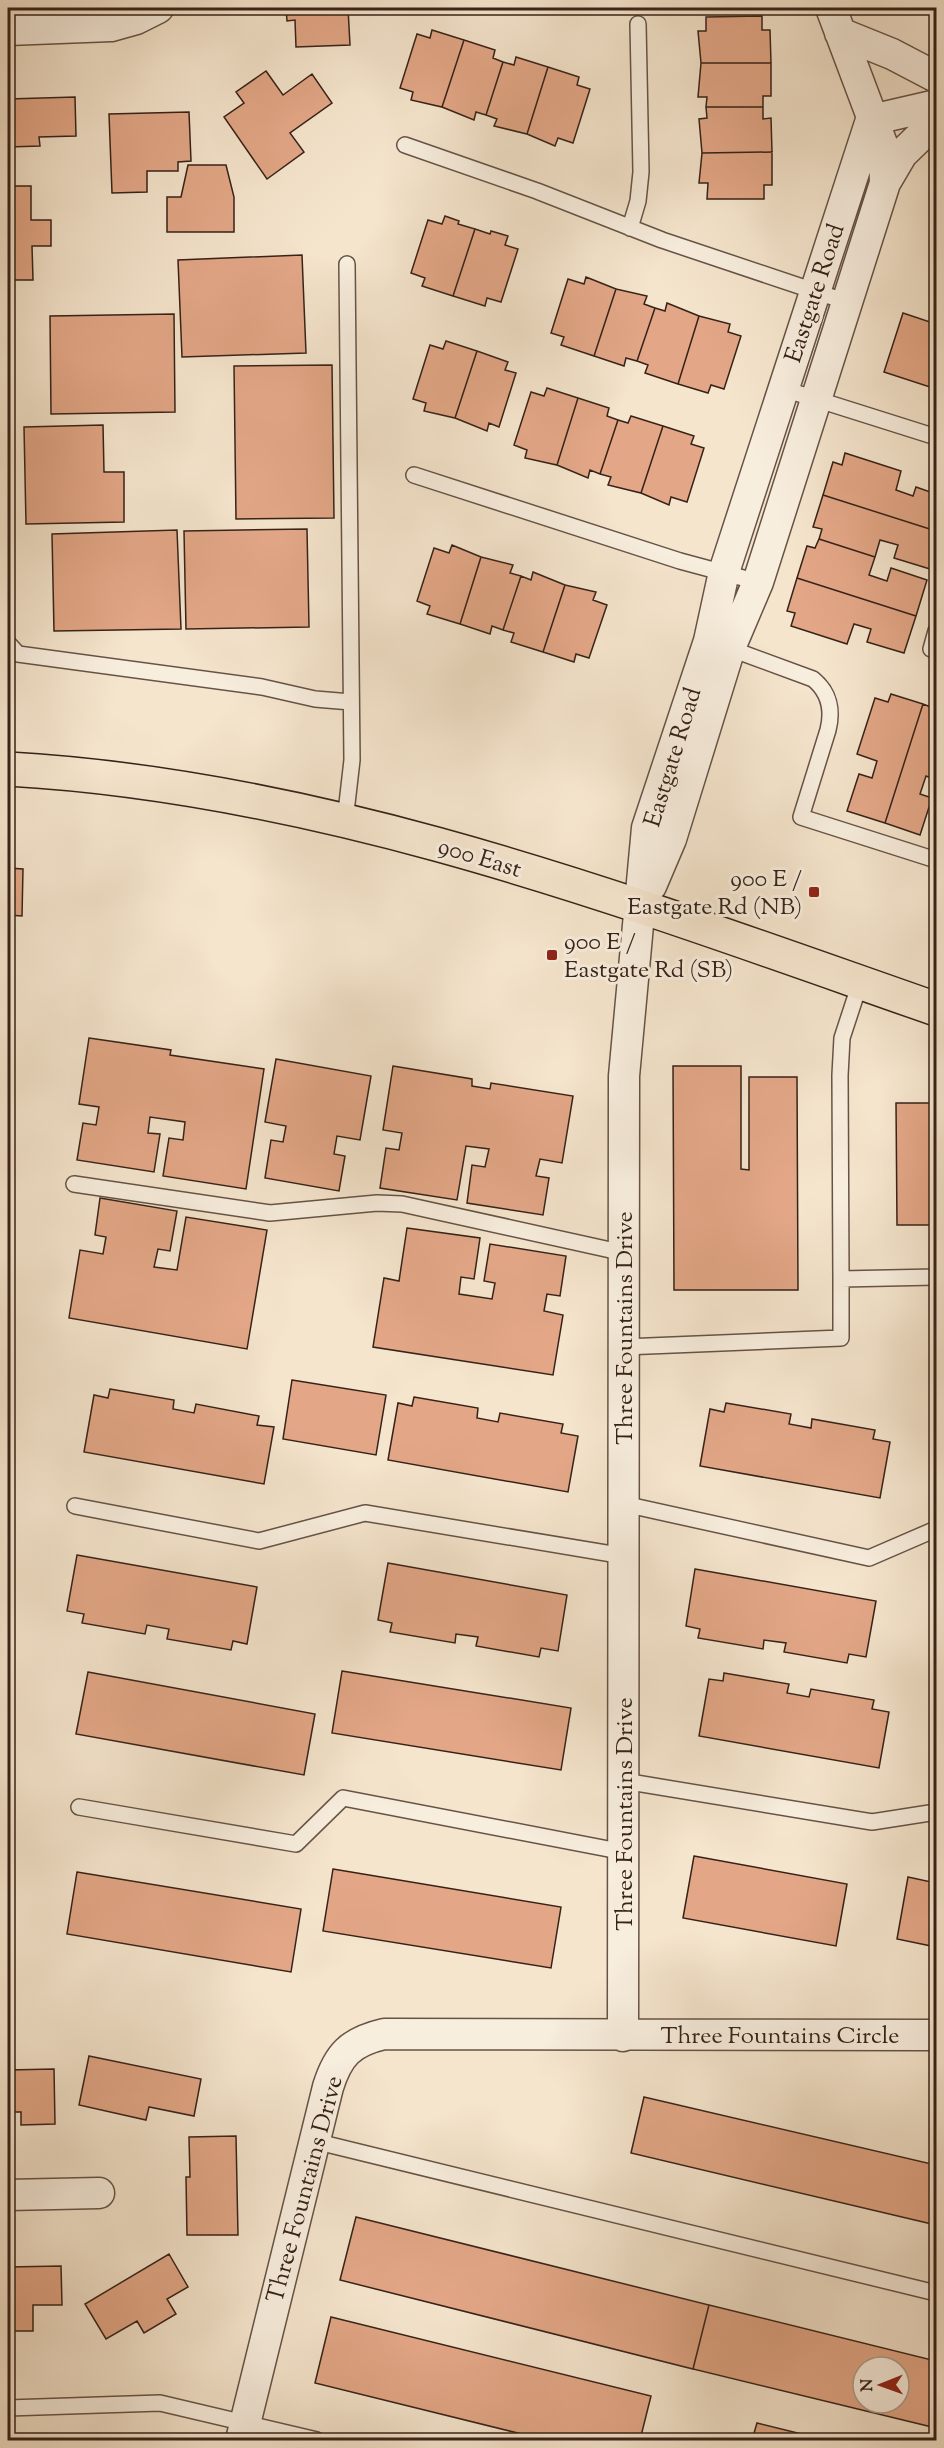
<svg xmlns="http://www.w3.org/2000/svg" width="944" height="2448" viewBox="0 0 944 2448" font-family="'Sorts Mill Goudy',serif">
  <rect width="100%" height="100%" fill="#f5e5cd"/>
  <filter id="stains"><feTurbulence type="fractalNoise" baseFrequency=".00333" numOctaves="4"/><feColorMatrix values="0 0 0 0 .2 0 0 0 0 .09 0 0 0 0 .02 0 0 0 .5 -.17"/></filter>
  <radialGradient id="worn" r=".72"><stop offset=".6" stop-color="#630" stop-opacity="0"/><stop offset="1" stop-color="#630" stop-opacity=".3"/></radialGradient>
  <!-- building -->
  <path fill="#e3a787" stroke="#362219" stroke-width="1.5" fill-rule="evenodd" d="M286,8H348L350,45L296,47L295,20L287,21Z
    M762,16V30H770L771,63H701L698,31H706V17Z
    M432,30L464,40L442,107L411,100L413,92L400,88L417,34L430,38Z
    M464,40L495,50L493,58L503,62L486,115L476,112L474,120L442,107Z
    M516,57L548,67L527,134L494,126L497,119L486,115L503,62L514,65Z
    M701,63H771V96H763V107H706L707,97H698Z
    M548,67L579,77L577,85L590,89L573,143L558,138L555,146L527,134Z
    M266,71L283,95L312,74L332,103L290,133L304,152L267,179L224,117L244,103L236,92Z
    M75,97L76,136L39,137L40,146L8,147V99Z
    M706,107H763V119L771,118L772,152L702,153L699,119L707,118Z
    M189,112L191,161L178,162V171H147V192L112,193L109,114Z
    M772,152V185H764V199H707L708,183H699L702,153Z
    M188,165H226L234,197V232H167V197H181Z
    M8,186H31V220H51V246H32L33,280H8Z
    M445,216L459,221L458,224L475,229L453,296L422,286L425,278L411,273L428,220L442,224Z
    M475,229L490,234L491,231L508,236L505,245L518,249L501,302L487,298L485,306L453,296Z
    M302,255L306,353L182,357L178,260Z
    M586,277L616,289L594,356L561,345L564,337L551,333L568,279L584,284Z
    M616,289L647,296L644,304L655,308L637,361L626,358L624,366L594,356Z
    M667,303L699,316L678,384L645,373L648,365L637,361L655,308L665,311Z
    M903,313L936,324V389L884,372Z
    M174,314L175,412L51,414L50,316Z
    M699,316L730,324L728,332L741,336L724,389L711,385L708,393L678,384Z
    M446,341L477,351L455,418L424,411L426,403L413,399L430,345L443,349Z
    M477,351L508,362L505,370L516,373L499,427L489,423L487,431L455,418Z
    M332,365L334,518L236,519L234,366Z
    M547,388L578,398L557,465L525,458L527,450L514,445L531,392L544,396Z
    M578,398L609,408L607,416L618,420L600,474L590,470L588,478L557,465Z
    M631,416L663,426L641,493L608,485L611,477L600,474L618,420L628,423Z
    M103,425L104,472H124V522L26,524L24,427Z
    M663,426L694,436L691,444L704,448L687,502L671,497L669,505L641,493Z
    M845,453L901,471L896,490L913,496L916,487L936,494V531L823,495L833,462L842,465Z
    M823,495L936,531V548L930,569L894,558L898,545L880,540L875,557L819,539L822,529L813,527Z
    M307,529L309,627L186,629L184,531Z
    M177,530L181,629L54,631L52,534Z
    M819,539L875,557L869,575L887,581L891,568L927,580L916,616L797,578L807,546L815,548Z
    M452,545L481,557L460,624L427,614L430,606L417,601L434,548L449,553Z
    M481,557L513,565L510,573L521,576L503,630L492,626L490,634L460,624Z
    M533,572L565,585L543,652L511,642L514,633L503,630L521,576L531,580Z
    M797,578L916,616L904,653L867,642L871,629L854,624L847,644L791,626L795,613L787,611Z
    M565,585L596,592L593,600L607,605L589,658L576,654L574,662L543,652Z
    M891,694L923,704L885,823L847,811L859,774L872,778L877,761L857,754L875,698L888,702Z
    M923,704L936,709V780L926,776L920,794L932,798L920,835L885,823Z
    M8,868L23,869L22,916L8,915Z
    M8,937H10L9,1012H8Z
    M89,1038L171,1050L170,1055L264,1069L246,1189L163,1176L169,1138L183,1140L185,1122L150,1117L148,1133L160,1134L154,1172L77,1160L83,1123L96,1125L99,1107L79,1104Z
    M276,1059L371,1076L360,1140L337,1136L334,1154L345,1156L339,1191L265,1178L271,1140L283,1142L286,1126L265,1122Z
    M393,1066L472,1079V1086L490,1089L491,1083L573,1096L562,1163L540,1159L536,1176L549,1178L543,1215L467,1203L472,1165L485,1167L489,1149L466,1146L457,1200L380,1188L386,1148L399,1150L402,1133L383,1130Z
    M673,1066H741V1169L749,1170V1077H797L798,1290H674Z
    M896,1103H936V1225H897Z
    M100,1198L177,1211L170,1251L158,1249L154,1267L177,1270L186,1217L267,1230L247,1349L69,1318L80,1250L103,1254L106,1237L95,1235Z
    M407,1228L480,1238L474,1279L461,1277L459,1294L492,1299L495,1283L484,1281L490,1244L566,1256L560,1296L547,1294L544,1311L563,1315L553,1375L373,1347L384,1278L399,1281Z
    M292,1380L386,1395L376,1455L283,1439Z
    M110,1389L174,1400L173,1409L194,1413L196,1404L259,1416L257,1425L274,1427L264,1484L84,1452L94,1395L108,1398Z
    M414,1397L478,1408L477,1418L498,1422L500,1413L563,1424L561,1433L578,1436L568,1492L388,1460L398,1403L412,1406Z
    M726,1403L791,1414L789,1424L811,1428L812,1419L875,1430L873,1439L890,1442L880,1498L700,1466L710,1409L724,1412Z
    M936,1440V1466L932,1465Z
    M77,1555L257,1587L247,1644L233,1641L231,1650L167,1639L169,1629L147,1625L145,1634L82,1623L84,1614L67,1611Z
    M388,1563L567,1595L558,1651L541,1648L539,1657L476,1646L478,1637L456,1634L455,1643L390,1632L392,1623L378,1620Z
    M695,1569L876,1601L866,1657L849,1654L847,1663L784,1652L786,1643L764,1640L763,1649L698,1638L700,1629L686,1626Z
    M342,1671L571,1708L561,1770L332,1733Z
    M88,1672L315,1714L304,1775L76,1734Z
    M724,1673L789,1684L787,1693L809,1697L811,1689L874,1700L872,1709L889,1712L879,1768L699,1736L709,1679L723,1681Z
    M694,1856L847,1884L836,1946L683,1918Z
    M333,1869L561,1907L551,1968L323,1931Z
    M77,1872L301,1909L291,1972L67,1934Z
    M908,1877L936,1883V1947L897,1939Z
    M89,2056L201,2079L194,2116L149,2107L146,2120L79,2105Z
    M54,2069L55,2124L21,2125V2112H8V2120V2070Z
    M644,2097L936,2165V2225L631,2153Z
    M236,2136L238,2235H187L186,2177H190L189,2137Z
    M356,2217L709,2305L693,2369L340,2280Z
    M169,2254L188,2287L167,2299L176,2314L144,2333L137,2321L106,2339L85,2304Z
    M61,2266L62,2305H33V2331H12V2317H8V2267Z
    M709,2305L936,2361V2428L693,2369ZM863,2367H899V2403H863Z
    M331,2317L651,2396L640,2440H546L315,2383Z
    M757,2423L826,2440H752Z"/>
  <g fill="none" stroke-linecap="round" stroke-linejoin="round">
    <defs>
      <path id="service" d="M405,145L537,191L662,240L847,302
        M630,228L638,201L641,172L638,24
        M784,389L936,437
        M414,475L680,561L758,582
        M936,631L931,649L936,650
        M8,643L18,654L262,687L315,699L351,702
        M726,647L813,679C829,692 833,710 828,730L801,817L936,860
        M345,821L352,760L347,264
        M860,983L842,1038L840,1075L841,1279L936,1277
        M74,1184L270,1213L377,1203L402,1204L624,1253
        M624,1347L841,1338V1279
        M624,1504L869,1558L936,1529
        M75,1506L259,1541L365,1513L624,1556
        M624,1781L872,1822L936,1812
        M79,1807L296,1844L343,1798L624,1852
        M314,2141L936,2293
        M8,2408L160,2403L317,2440"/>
      <path id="minor" d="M8,30L111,26L136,19L158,8
        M840,33L892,54L936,77
        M871,120L936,105
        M885,183L902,154L936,121
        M651,886L671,839L730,648L758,582L885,183L884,149L831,8
        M623,2036L624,1076L647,828L709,641L724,572L871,120
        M8,2195L99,2193
        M241,2440L328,2087C338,2055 350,2042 384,2034L936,2035"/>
      <path id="primary" d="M8,769C330,787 635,904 936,1009"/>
    </defs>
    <!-- service casing -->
    <use href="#service" stroke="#665346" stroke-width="18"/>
    <!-- minor casing -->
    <use href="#minor" stroke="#665346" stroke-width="33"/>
    <!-- primary casing -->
    <use href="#primary" stroke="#362219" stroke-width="36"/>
    <!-- service -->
    <use href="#service" stroke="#f8eede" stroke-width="15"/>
    <!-- minor -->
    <use href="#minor" stroke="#f8eede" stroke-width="30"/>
    <!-- primary -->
    <use href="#primary" stroke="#f5e5cd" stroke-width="33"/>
  </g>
  <!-- markers -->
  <g fill="#8f2418" stroke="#f8eede" stroke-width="2">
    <rect x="808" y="886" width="12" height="12" rx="3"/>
    <rect x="546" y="949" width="12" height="12" rx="3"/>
  </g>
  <g text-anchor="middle" stroke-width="6" stroke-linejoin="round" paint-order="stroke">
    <!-- street labels -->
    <g font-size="24" fill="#362219" stroke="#f8eede">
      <text transform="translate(814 293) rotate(-72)" y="8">Eastgate Road</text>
      <text transform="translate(672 757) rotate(-73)" y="8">Eastgate Road</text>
      <text transform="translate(480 857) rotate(17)" y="8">900 East</text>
      <text transform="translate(624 1328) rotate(-90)" y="8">Three Fountains Drive</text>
      <text transform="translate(624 1814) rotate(-90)" y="8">Three Fountains Drive</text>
      <text x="780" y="2043">Three Fountains Circle</text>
      <text transform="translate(304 2189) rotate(-75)" y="8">Three Fountains Drive</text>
    </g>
    <!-- poi labels -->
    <g font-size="24" fill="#362219" stroke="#f8eede" text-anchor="end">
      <text x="802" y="886">900 E /<tspan x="802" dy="28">Eastgate Rd (NB)</tspan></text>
      <text x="564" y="949" text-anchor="start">900 E /<tspan x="564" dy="28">Eastgate Rd (SB)</tspan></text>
    </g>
  </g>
  <!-- margin -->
  <rect width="944" height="2448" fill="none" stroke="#f5e5cd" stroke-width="30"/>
  <rect x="9" y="9" width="926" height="2430" fill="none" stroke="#362219" stroke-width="3"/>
  <rect x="15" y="15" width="914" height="2418" fill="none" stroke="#362219" stroke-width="1.5"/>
  <!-- north arrow -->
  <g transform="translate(881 2385) rotate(269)"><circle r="28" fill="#f8eede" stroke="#aa9c8f" stroke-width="1.5"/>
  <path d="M0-4.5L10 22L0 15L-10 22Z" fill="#8f2418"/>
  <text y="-9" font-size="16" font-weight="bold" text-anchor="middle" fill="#362219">N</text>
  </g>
  <rect width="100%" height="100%" filter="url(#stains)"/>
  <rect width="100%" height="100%" fill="url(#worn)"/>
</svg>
